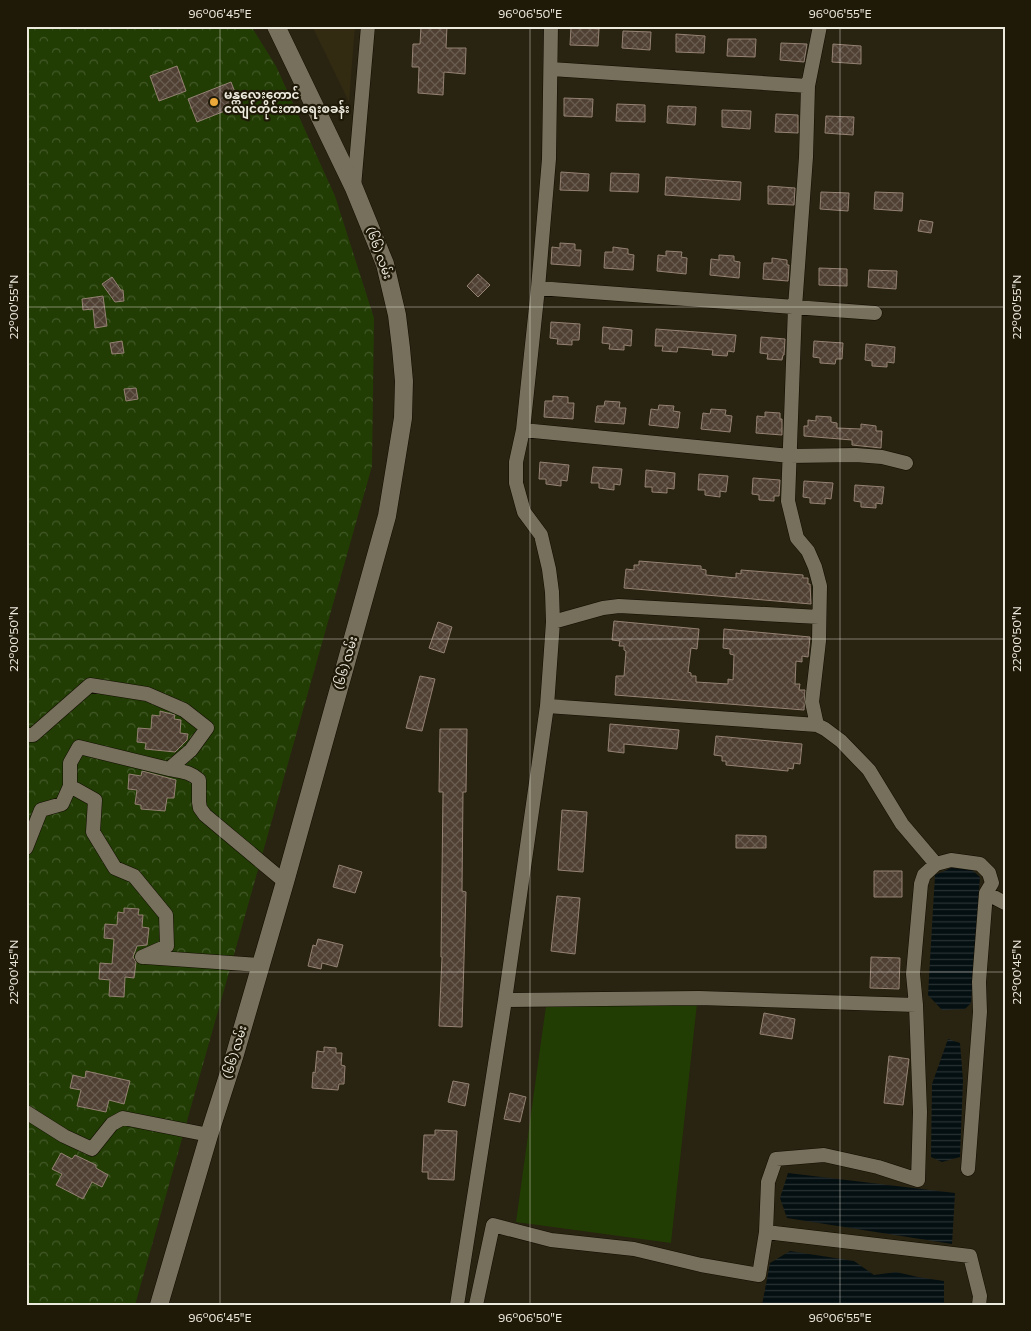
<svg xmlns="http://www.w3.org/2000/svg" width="1031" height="1331" viewBox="0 0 1031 1331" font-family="Commissioner,'Noto Sans Myanmar',sans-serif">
  <defs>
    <pattern id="forest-crowns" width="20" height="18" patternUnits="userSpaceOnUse" patternTransform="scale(1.25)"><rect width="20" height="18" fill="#223d04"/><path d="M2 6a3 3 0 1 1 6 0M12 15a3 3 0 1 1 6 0" fill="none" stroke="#425928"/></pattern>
    <pattern id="water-rules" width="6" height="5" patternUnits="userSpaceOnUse" patternTransform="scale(1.25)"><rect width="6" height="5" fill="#040f11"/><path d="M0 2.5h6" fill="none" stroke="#293233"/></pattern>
    <pattern id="building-cross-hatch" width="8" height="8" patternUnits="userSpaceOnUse" patternTransform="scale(1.25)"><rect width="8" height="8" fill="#504033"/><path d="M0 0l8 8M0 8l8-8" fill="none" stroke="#695c50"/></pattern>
  </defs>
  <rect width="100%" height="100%" fill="#292311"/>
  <!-- built -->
  <path fill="#322a11" d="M312,26H355L349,102Z"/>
  <!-- forest -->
  <path fill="url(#forest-crowns)" d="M26,26H251L276,66L335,196L374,318L372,466L135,1305H26Z"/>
  <!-- pitch -->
  <path fill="#223d04" d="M697,1003L671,1243L516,1222L546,1006Z"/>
  <!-- water -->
  <path fill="url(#water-rules)" d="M951,868L971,869L980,877L971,1003L965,1009L942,1010L928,995L935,875Z
    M948,1039L960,1043L963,1080L960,1157L942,1162L931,1157L932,1084Z
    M788,1173L955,1193L952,1244L787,1218L780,1198Z
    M790,1251L854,1261L874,1275L896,1272L918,1277L944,1281V1305H762L770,1263Z"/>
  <!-- building -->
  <path fill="url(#building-cross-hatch)" stroke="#948273" d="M421,26H447L446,48H466L465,74L444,72L443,95L418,93L419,67H412L413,44H420Z
    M571,27L599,29L598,46L570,45Z
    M623,31L651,32L650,50L622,48Z
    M676,34L705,36L704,53L676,52Z
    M728,39H756L755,57L727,56Z
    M781,43L807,44L804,62L780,60Z
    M833,44L861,46V64L832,62Z
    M177,66L186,91L159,101L150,76Z
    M231,82L240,105L197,122L188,99Z
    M564,98L593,99L592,117L564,116Z
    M617,104L645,105V122L616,121Z
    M668,106L696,107L695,125L667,123Z
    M722,110L751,111L750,129L722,127Z
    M776,114L798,115V133L775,132Z
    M826,116L854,117L853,135L825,133Z
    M561,172L589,174L588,191L560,190Z
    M611,173L639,174L638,192L610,191Z
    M666,177L741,182L740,200L665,195Z
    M768,186L795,188L794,205L768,204Z
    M821,192L849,193L848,211L820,209Z
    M875,192L903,193L902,211L874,209Z
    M920,220L933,222L931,233L918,231Z
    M560,243L575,244V250H581L580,266L551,264L552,247L560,248Z
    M613,247L628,249V254L634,255L633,270L604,268L605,252H613Z
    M666,251L682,252L681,257L687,258L686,274L657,271L658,255L666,256Z
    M719,255L734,256V261L740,262L739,278L710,275L711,259L719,260Z
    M772,258L787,260V265H789L788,281L763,279L764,263H772Z
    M819,268L847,269V286L819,285Z
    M869,270L897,271L896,289L868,287Z
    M478,274L490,285L478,297L467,286Z
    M112,277L121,290H123L124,301L115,302L102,284Z
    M103,296L107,326L95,328L93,309L83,310L82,299Z
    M551,322L580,324L579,340H572V345L557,344L558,339L550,338Z
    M603,327L632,330L631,346L624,345V350L609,349L610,344L602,343Z
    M656,329L736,335L734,352L728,351L727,356L712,355L713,350L678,347L677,352L662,351L663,346H655Z
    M761,337L785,339L784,355H783L782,360L767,359L768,354L760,353Z
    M122,341L124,353L112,354L110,343Z
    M814,341L843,343L842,359H836L835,364L820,363V358L813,357Z
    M866,344L895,347L894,363L887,362V367L872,366V361L865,360Z
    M136,388L138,399L126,401L124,389Z
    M553,396L568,397V403H574L573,419L544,417L545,401H553Z
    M605,401L620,402L619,408H626L624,424L595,422L597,406H604Z
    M659,405L674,406L673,411L680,412L678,428L649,425L651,409L658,410Z
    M711,409L726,410L725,415L732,416L730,432L701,429L703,413L710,414Z
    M765,412L780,413V419H782V435L756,433L757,416L765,417Z
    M816,416L831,417V422L837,423V428L861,429V424L876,426V431H882L881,448L852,445V440L804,436V426H808V420L816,421Z
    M540,462L569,465L567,481L561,480V486L546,484V479H539Z
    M593,467L622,469L620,485L614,484V490L599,488V483H591Z
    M646,470L675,473L674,489L667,488V493L652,492V487H645Z
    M699,474L728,476L726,492L720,491V497L705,495V490H698Z
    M753,478L780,480L779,496H774V501L759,500V495L752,494Z
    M804,481L833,483L831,499L825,498V504L810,503V498L803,497Z
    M855,485L884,487L882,504L876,503V508L861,507V502L854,501Z
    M639,561L701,566V569L706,570V575L736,578V573L741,574V570L803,575V578H808V584H810L811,604L624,588L626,569L634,570V565H639Z
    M614,621L699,629L697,649L691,648L688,672L691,673V676H696V682L728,684V679L733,680L734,655L730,654V649L723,648L724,629L810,637L808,657L802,656V662L796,661L795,684H800L799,690H805L804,710L615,695L616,676H624L626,651L624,650V646H619L620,641L612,640Z
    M438,622L452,627L444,653L429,648Z
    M420,676L435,679L422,731L406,728Z
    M160,711L175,715L174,719L181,720L180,733L188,734L187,740L175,752L145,749L146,743L137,742L138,728L151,729L152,715L160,716Z
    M610,724L679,730L677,749L624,744V753L608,751Z
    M440,729H467L466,792H463L462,891L466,892L462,1027L439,1026L442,957H441L443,792H439Z
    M716,736L802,744L800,764L794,763L793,769L788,768V771L726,765V761H722V756L714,755Z
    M142,771L176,780L174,798H167L165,811L141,809V805L135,804L137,790L128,789L129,774L141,776Z
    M562,810L587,812L583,872L558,870Z
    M736,835L766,836V848H736Z
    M339,865L362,872L355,893L333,887Z
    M874,871H902V897H874Z
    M557,896L580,898L575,954L551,951Z
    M124,908L139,909L138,915H143L142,927L149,928L147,945L137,946L133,957L136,962L134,978L125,977L124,997L109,996L110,980L99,979L100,963L112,964L114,939L104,938L105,924L117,925L118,912L124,913Z
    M318,939L343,945L337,967L322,963L321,969L308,966L313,945L316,946Z
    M871,957L900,958L899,989L870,988Z
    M764,1013L795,1019L792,1039L760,1034Z
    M324,1047L336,1048V1053H342L341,1065L345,1066L344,1084H339L338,1090L312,1088L313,1072L315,1073L317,1051L324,1052Z
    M889,1056L909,1059L903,1105L884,1103Z
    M86,1071L130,1081L124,1104L109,1100L106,1112L77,1106L81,1090L70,1088L73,1075L85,1078Z
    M453,1081L469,1084L465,1106L448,1102Z
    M510,1093L526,1097L520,1122L504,1119Z
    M435,1130L457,1131L454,1180L428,1179V1172H422L424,1135H435Z
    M61,1153L72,1159L75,1155L96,1165V1168L108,1175L102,1187L92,1182L83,1199L56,1185L62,1174L52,1169Z"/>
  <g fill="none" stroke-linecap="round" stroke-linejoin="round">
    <defs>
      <path id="minor" d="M551,69L808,86L806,157L795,307L788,501L797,538L808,551L815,567L820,586L819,641L812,702L817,725L825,729L841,741L869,770L902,824L936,864
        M808,86L820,26
        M354,187L368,26
        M538,288L875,313
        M523,430L790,456L856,455L882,457L906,463
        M553,622L603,608L619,606L819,617
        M547,706L817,725
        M26,735H33L90,685L147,694L184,710L207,728L191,750L169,769L79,747L70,763V786L62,804L41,810L26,848
        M169,769C182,772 189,771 199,780V802L200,808L205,815L285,882
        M70,786L95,800L93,832L115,868L134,876L166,915L167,946L142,957
        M986,893L1005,903
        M145,957L260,965
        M505,1000L699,998L916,1005
        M26,1112L64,1136L92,1149L112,1124L123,1118L209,1135
        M766,1232L970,1256L980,1296L979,1305
        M457,1305L505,1000L547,706L553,622L552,592L549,569L541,535L524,512L516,483V462L523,430L538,288L549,159L551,26
        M476,1305L493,1225L551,1240L634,1249L701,1265L759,1275L766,1232L768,1182L776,1159L824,1155L878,1167L918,1180L920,1112L916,1005L913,974L921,884L924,875L936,864L951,860L980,864L989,873L992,883L986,893L979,982L980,1012L968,1169"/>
      <path id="tertiary" d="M159,1305L209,1135L235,1054L285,882L387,516L403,418L404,381L401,348L397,315L385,264L354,188L276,26"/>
    </defs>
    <!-- minor casing -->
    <use href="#minor" stroke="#110c00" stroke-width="15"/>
    <!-- tertiary casing -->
    <use href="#tertiary" stroke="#110c00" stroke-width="19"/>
    <!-- minor -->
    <use href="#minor" stroke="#77705c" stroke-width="14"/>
    <!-- tertiary -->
    <use href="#tertiary" stroke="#77705c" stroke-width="18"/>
  </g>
  <!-- ticks -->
  <path fill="none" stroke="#ece9dd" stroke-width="1" stroke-opacity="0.45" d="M220,26V1305M530,26V1305M840,26V1305M26,307H1005M26,639H1005M26,972H1005M26,1304H1005"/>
  <!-- markers -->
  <circle fill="#eca93a" stroke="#1f1908" stroke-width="2" cx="214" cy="102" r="5"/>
  <g text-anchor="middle" stroke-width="4.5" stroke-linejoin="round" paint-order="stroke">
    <!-- poi labels -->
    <g font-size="12" font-weight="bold" fill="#ece9dd" stroke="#1f1908" text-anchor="start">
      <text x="224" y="99">မန္တလေးတောင်<tspan x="224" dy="14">ငလျင်တိုင်းတာရေးစခန်း</tspan></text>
    </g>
    <!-- street labels -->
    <g font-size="12" fill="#ece9dd" stroke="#1f1908">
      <text transform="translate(379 253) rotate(70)" y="4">(၆၆) လမ်း</text>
      <text transform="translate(346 663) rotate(-74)" y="4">(၆၆) လမ်း</text>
      <text transform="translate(235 1052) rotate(-73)" y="4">(၆၆) လမ်း</text>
    </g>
  </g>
  <!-- border -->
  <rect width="1031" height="1331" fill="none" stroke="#1f1908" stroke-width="55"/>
  <rect x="28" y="28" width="976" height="1276" fill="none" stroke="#ece9dd" stroke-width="2"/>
  <g font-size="12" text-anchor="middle" fill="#ece9dd">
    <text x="220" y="18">96°06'45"E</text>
    <text x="530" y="18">96°06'50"E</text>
    <text x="840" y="18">96°06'55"E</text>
    <text transform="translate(14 307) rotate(-90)" y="4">22°00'55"N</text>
    <text transform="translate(1017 307) rotate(-90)" y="4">22°00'55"N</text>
    <text transform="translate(14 639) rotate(-90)" y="4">22°00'50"N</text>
    <text transform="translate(1017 639) rotate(-90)" y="4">22°00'50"N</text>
    <text transform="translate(14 972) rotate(-90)" y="4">22°00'45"N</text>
    <text transform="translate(1017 972) rotate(-90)" y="4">22°00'45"N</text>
    <text x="220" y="1322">96°06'45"E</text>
    <text x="530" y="1322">96°06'50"E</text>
    <text x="840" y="1322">96°06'55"E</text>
  </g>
</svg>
